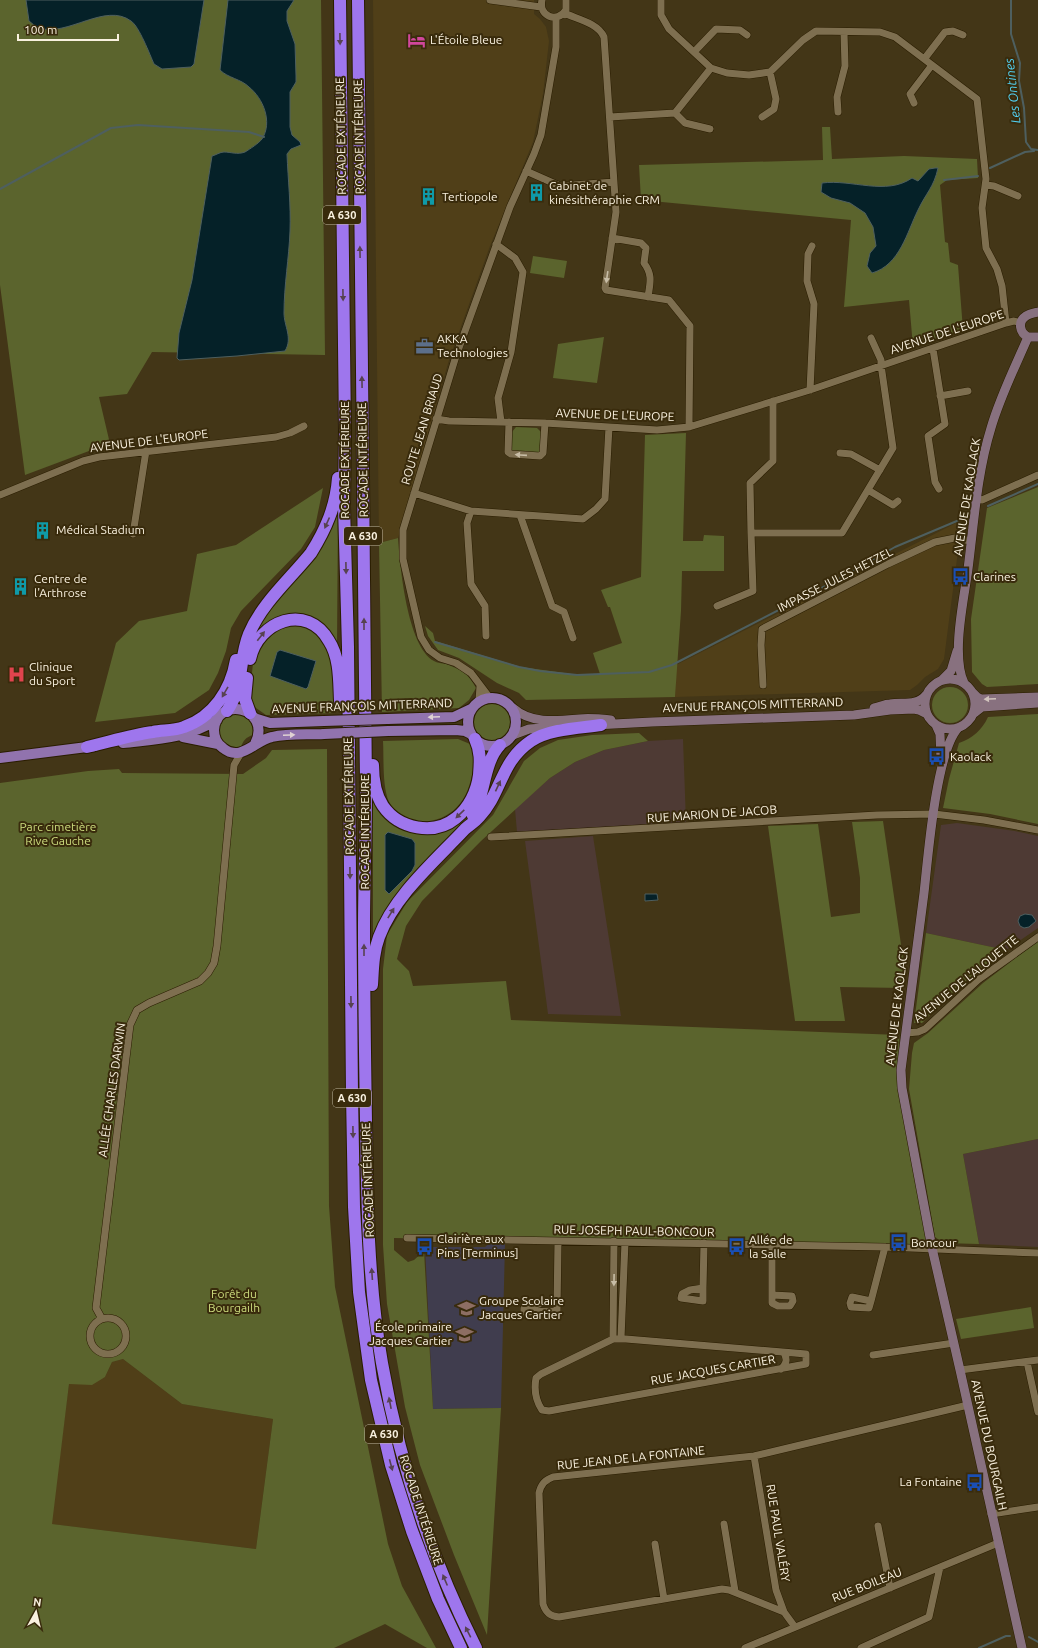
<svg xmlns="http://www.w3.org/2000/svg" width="1038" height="1648" viewBox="0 0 1038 1648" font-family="Ubuntu,sans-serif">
  <rect width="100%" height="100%" fill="#433617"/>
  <!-- built -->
  <path fill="#503f18" d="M373,0H534V14L540,19L546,27L549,41L543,94L533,142L490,246L449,360L398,538L379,543Z
    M962,520L944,659L938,669L925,677L917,685L910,690L675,697L676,665Z
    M123,1359L182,1404L273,1419L256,1549L51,1524L69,1384L105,1377L112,1362Z"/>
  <!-- industrial -->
  <path fill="#4e3a34" d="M683,739L686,822L517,832L515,809L550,778L575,762L604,750L648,741Z
    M957,823L1015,831L1038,836V928L1006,950L926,933L941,825Z
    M593,836L621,1016L548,1014L525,841Z
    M1038,1139V1247L979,1244L963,1154Z"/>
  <!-- education -->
  <path fill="#403d4e" d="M491,1242L505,1244L501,1408L433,1409L425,1247H485Z"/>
  <!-- green -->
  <path fill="#5b642d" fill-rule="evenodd" d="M0,0H321L325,355L152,352L127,394L99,397L111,448L89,451L25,475L0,285Z
    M822,127H830L832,159L904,156L977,159L978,178L947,180L940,185L945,242L948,243L950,262L958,265L963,330L913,347L909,300L844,307L851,220L641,200L639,165L823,160Z
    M533,256L567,261L564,278L530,273Z
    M604,337L597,383L553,378L558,344Z
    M516,427L537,428L541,432L540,452L538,453L513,452L511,450L512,432Z
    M686,433L683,541H703L704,535L724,536V571H682L681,611L675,697L526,700L519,693L497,683L459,658L438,650L428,636L425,626L433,633L435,641L521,667L572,674H600L593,653L622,643L610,607H608L601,590L641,577L645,435Z
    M1038,487V684L987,687L982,684L972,672L971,619L987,508Z
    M323,488L315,527L301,549L241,611L231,628L226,651L218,673L209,690L175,713L95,722L116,643L139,621L187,611L197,554L236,545Z
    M338,508L337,646L309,618L251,639L255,628Z
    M398,538C400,566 407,646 434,661C437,663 442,663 446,664C460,669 469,674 476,688L469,700L459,708L382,712L379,543Z
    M297,624C340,636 333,677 335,713L266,715L256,708L252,702L250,693L253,663L259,647L275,628Z
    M932 705a18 18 0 1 1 36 0a18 18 0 1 1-36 0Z
    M474 722a18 18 0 1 1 36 0a18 18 0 1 1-36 0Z
    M235,714C247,715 254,723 253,735C246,737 243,741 241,747C231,750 222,743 219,733C219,722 225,717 235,714Z
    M1038,714V824L990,814L943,808L949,779L959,743C973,738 982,730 988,717Z
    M639,733L648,741L604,750L575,762L550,778L481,841L422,901L406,926L397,959L409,971L413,986L506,981L511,1020L899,1035L901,1070L932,1248L394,1238V1250L408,1262L414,1260L424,1251L433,1409L501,1408L487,1635L454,1555L420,1465L405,1407L387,1304L383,1245V969L387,935L407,902L493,815L524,761L540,748L558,740L592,735Z
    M458,739L470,744C475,752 474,762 473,771C470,784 467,797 457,807C440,826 402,828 389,802C382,786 384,758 383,741Z
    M327,749L329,1206L335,1287L388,1544L402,1586L436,1648H427L385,1624L334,1648H0V783L88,771L119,769L122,773L243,774L266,758L272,750ZM123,1359L182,1404L273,1419L256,1549L52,1524L69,1384L92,1385L105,1377L112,1362Z
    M373,793L378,805L427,833L477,802L465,822L373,938Z
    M883,821L905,972L903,988L840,987L845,1021H795L768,826L818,824L831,917L860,913V878L852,822Z
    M926,933L1006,950L977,971L922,1023H914Z
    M1038,941V1139L963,1154L979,1244L943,1243L935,1237L909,1089L912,1053L914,1043L928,1033L983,983Z
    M1031,1307L1034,1328L961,1339L956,1319Z"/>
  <!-- water -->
  <path fill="#052128" stroke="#4e5f5f" d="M26,0H204L194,64L191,67L162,69L154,64C150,55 139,26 131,21C105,2 68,37 39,28C35,27 32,23 29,21Z
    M228,0H294L287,11V21L295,44L296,76V82L290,92V127L292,135L300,142L301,145L291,149L287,154C288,180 291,205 290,231C289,258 284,285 284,313C284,326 293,338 285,351L237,356L179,360L177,358L179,333L192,280L212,156C216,155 220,152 224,152C231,152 237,155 245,152C250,149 259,143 262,139C273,122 263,98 249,87C241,79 228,78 220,70Z
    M935,168H938C934,187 926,193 918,210C907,232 900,265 872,273L867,266L870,253L876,246L873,227L865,213L850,203L831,198L821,192L822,183C852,179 886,196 912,178L918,181L929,169Z
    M280,650L316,661L308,687L306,689L270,676L277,652Z
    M388,832L412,839L415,843V865L412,871L389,894L385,890V835Z
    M645,894H657L658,900L645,901Z
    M1025,914L1032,915L1036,921L1029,927L1024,928L1020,926L1018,921L1020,916Z"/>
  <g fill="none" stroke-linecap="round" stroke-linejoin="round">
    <!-- stream -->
    <path stroke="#4e5f5f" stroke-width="2" d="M1011,0V34L1020,63L1019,81L1024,108L1026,142L1031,149L1038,150
      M990,168L1025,152L1034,151
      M944,180L978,176
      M0,189L111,128L138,125L249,132L264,137
      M988,506L1038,484
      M435,642L519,667L540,671L577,675L649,672L672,665L707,647L839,579L895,547L964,518
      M1029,1637L1038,1642
      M979,1648L1006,1636H1010"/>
    <defs>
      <path id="street" d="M490,0L541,7
        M542,0C538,16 557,24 566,10V0
        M661,0V15L669,29L711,68L727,73L749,75L770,72L803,40L816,31L880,32L895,37L977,99L986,179L982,208L986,248L997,269L1002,286L1006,323
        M564,13C577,19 598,23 604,37L616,212L605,288L606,290L669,300L690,326L689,427
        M695,51L716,29L740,30L747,35
        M925,58L945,32L953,31L963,35
        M914,103L910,94L932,65
        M838,112L837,97L845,66L844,32
        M675,113L685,123L710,129
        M610,117L675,113L711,68
        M762,117L774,109L776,99L770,72
        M526,171L560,186L614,182
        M986,185L994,186L1018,196
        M612,238L641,243L646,248L644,263C653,275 650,283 648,297
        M496,244L515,258L523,272L511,352L498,398L501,422
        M933,349L945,424L928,436L935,482L939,489
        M810,390L814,304L807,281L808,254L812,246
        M940,396L968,391
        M773,401V461L750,483L751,533H842L893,448L881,365V360L871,338
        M436,419L449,421L545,423L657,430L689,427L810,390L1006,323L1014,321L1021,323
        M509,422L508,452L511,454L540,456L543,453L545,423
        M840,453L851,454L880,470
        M868,490L893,505L898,501
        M414,493L471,511L583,519L596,509L605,499L609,427
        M0,495L83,461L99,457L276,437L290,433L304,426
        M977,499L982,500L1038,475
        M471,511L467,523L471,584L485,606L486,636
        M520,515L552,606L564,612L573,638
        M133,534L146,451
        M717,606L753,591L751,533
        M763,685L761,645L762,629L888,564L935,542L955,538L971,541
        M490,698L471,673L456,663L440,658L429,650L421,637L403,559V530L456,356L510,207L534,154L541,135L556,47V18
        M479,701L480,686
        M491,837L877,815L934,814L984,820L1038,830
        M906,1033L918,1032L925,1029L978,980L1038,937
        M407,1238L885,1247L1038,1253
        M703,1288V1301L681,1298L682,1294L690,1290L703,1288L704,1243
        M772,1295L792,1296L793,1301L790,1306H778L772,1303V1244
        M557,1299L524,1308V1312L557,1311L558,1241
        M871,1301L852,1297L850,1303L851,1307L869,1308L871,1301L885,1247
        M90 1336a18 18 0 1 1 36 0a18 18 0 1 1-36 0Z
        M102,1319L96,1308L130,1025L137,1010L149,1003L200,981L208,973L214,963L217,946L234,765L241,753
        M621,1338L625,1242
        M613,1339H626L806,1354V1364L549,1411L542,1410C536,1401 534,1389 536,1378L541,1374Z
        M613,1339L614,1241
        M873,1355L954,1343
        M1027,1362L1038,1412
        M781,1369C786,1364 788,1360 784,1353L781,1352
        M960,1370L1038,1360
        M754,1456L776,1590L784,1612
        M991,1514L1038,1507
        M724,1524L735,1591
        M878,1526L890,1588
        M655,1544L664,1599
        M795,1627L784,1612L729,1590L722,1589L559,1617C550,1616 546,1613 543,1604L539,1493C541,1484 545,1480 553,1477L754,1456L968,1405
        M745,1648L998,1543
        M861,1648L929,1617L940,1567"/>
      <path id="secondary" d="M1038,312C1034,313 1029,314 1026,316C1017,322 1020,333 1028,337H1038
        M925 704a25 25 0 1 1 50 0a25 25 0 1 1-50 0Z
        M942,680L951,671L957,651
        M964,683C951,655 964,599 968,569C974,522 977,473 991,428C1000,397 1015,367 1028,337
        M972,692L977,697L981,699L1038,697
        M513,708C531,724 556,721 579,719C589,718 601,719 611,720
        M874,708C879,707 885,704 890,704C903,702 917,706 926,695
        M973,714L982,707L1038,703
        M595,725L652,722L854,715L890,710L914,709L919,710L927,714
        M936,725L940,734L941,759
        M958,728C936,752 928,857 924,893C916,952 909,1011 901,1070L902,1088L932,1248L960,1370L1022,1648
        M513,735L529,729L558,727"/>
      <path id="primary" d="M468 722a24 24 0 1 1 48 0a24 24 0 1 1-48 0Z
        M254,718L270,723L324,721
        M387,719L454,717L471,709
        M388,731L456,730L465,731L471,734
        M183,737L218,744
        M123,743C158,739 185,739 217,720
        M255,744C273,707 216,695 214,730C214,737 217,744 223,748C241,763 255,740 272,737C289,733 307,735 324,734
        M0,758L95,746"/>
      <path id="highway" d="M340,0L345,431L344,506L348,647L352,1094L354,1207L359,1292L371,1380L391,1465L412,1531L438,1599L461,1648
        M358,0C360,262 365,524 366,786C366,834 364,881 364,929C364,993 365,1057 366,1121C367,1202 368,1283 382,1363C399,1462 431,1558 476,1648
        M250,659C258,621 307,602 329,641C340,658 339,681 340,701
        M247,678L245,699L250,713
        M227,711C245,684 238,661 249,634C262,603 290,579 311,553C326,529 336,506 338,478
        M87,747C109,742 131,735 153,732C163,730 174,731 184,727C213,717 231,690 236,660
        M373,765C373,779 375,794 383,806C399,829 434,836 456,818C469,808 477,791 479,775C480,762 481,752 475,739
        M473,816C485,795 483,763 500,745
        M372,985C373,969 373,953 379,937C394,896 435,861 465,829C469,825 475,822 479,817C502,793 500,762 531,741C548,729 580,728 601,725"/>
    </defs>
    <!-- street casing -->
    <use href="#street" stroke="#2a1d00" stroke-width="8"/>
    <!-- secondary casing -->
    <use href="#secondary" stroke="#2a1d00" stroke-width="10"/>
    <!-- primary casing -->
    <use href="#primary" stroke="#2a1d00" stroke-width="12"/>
    <!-- highway casing -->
    <use href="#highway" stroke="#2a1d00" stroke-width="14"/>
    <!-- street -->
    <use href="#street" stroke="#7e6f50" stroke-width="7"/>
    <!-- secondary -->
    <use href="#secondary" stroke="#88717f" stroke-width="9"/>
    <!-- primary -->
    <use href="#primary" stroke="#9173ae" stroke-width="10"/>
    <!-- highway -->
    <use href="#highway" stroke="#9e76ed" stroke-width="12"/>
    <defs>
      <path id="primary-bridge" d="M324,721L387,719
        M324,734L388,731"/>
    </defs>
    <!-- primary-bridge casing -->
    <use href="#primary-bridge" stroke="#2a1d00" stroke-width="12" stroke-linecap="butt"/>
    <!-- primary-bridge -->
    <use href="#primary-bridge" stroke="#9173ae" stroke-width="10"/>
  </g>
  <!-- one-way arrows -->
  <defs><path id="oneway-solid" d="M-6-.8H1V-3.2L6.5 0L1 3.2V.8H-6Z"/></defs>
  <g fill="#574250">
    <use href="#oneway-solid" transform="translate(340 39) rotate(89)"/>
    <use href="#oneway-solid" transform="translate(360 252) rotate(-91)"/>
    <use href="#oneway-solid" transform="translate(343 295) rotate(89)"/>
    <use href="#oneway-solid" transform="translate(362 382) rotate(-91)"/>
    <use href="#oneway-solid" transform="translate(327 523) rotate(114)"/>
    <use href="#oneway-solid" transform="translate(346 568) rotate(89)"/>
    <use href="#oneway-solid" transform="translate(364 624) rotate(-90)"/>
    <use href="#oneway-solid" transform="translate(261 636) rotate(-52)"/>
    <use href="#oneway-solid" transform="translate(225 692) rotate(120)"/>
    <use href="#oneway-solid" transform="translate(498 786) rotate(-65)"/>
    <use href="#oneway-solid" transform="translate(460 814) rotate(136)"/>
    <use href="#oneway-solid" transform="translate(350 873) rotate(89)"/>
    <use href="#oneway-solid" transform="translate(391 913) rotate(-58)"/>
    <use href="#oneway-solid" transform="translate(364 950) rotate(-90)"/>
    <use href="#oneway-solid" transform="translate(351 1002) rotate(89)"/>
    <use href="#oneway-solid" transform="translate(353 1132) rotate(89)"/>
    <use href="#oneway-solid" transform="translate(372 1274) rotate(-94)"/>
    <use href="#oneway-solid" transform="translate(390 1403) rotate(-101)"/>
    <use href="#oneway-solid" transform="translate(391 1465) rotate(75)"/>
    <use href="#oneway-solid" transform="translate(445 1580) rotate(-113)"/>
    <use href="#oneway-solid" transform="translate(468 1632) rotate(-117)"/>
  </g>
  <g fill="#c8bda6">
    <use href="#oneway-solid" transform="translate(607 277) rotate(98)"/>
    <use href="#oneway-solid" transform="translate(521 455) rotate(-176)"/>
    <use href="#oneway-solid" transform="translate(614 1280) rotate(91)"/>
  </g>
  <use fill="#d1c4bd" href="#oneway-solid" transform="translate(990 699) rotate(178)"/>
  <g fill="#dfd2d3">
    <use href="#oneway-solid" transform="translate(434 717) rotate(178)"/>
    <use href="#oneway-solid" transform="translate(289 735) rotate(-2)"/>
  </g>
  <!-- icons -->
  <defs>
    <symbol id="hotel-bare" viewBox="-9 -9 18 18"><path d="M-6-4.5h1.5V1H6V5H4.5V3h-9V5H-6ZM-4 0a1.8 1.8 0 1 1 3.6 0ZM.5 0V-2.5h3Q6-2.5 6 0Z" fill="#d1479c" stroke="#392b0c" stroke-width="2.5" paint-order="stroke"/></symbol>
    <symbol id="building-bare" viewBox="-9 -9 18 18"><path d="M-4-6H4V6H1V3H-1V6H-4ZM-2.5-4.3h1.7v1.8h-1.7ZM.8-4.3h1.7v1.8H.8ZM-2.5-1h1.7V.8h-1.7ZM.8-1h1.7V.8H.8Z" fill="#0f9aa8" stroke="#392b0c" stroke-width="2.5" paint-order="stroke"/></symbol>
    <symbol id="office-bare" viewBox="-9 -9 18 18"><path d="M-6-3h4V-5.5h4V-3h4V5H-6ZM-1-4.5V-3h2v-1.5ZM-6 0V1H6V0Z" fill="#5c6f8a" stroke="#392b0c" stroke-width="2.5" paint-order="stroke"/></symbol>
    <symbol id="bus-bare" viewBox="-9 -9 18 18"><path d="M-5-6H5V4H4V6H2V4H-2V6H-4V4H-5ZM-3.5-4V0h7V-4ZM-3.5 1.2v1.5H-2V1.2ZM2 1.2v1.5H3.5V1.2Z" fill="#1a4fb4" stroke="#392b0c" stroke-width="2.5" paint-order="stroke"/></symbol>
    <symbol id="hospital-bare" viewBox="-9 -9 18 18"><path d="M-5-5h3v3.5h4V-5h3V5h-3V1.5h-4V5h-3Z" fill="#e0444e" stroke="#392b0c" stroke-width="2.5" paint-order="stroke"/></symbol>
    <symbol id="school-bare" viewBox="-9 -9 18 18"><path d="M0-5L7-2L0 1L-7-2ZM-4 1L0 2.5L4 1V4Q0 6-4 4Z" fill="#8d6e63" stroke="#392b0c" stroke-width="2.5" paint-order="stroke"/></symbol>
  </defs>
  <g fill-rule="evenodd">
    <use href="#hotel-bare" x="404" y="28" width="25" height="25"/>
    <use href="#building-bare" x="524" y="180" width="25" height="25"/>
    <use href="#building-bare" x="416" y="184" width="25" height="25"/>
    <use href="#office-bare" x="412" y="334" width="25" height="25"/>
    <use href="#building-bare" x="30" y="518" width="25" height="25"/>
    <use href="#bus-bare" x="948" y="564" width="25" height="25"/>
    <use href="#building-bare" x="8" y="574" width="25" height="25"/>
    <use href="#hospital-bare" x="4" y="662" width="25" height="25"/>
    <use href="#bus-bare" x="924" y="744" width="25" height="25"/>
    <use href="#bus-bare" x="886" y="1230" width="25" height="25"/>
    <use href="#bus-bare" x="412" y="1234" width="25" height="25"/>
    <use href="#bus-bare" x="724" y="1234" width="25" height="25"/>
    <use href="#school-bare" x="454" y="1296" width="25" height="25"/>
    <use href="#school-bare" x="452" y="1322" width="25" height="25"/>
    <use href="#bus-bare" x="962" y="1470" width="25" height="25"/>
  </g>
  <g text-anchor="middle" stroke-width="4" stroke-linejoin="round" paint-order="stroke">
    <!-- shield labels -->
    <g fill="#392b0c" stroke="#bfb6a0" stroke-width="1">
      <rect x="323" y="206" width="38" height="18" rx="3"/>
      <rect x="344" y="527" width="38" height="18" rx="3"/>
      <rect x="333" y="1089" width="38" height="18" rx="3"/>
      <rect x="365" y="1425" width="38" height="18" rx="3"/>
    </g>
    <g font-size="11" font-weight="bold" fill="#f9f1df">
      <text x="342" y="219">A 630</text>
      <text x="363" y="540">A 630</text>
      <text x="352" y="1102">A 630</text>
      <text x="384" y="1438">A 630</text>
    </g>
    <!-- poi labels -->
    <g font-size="12" fill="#f9f1df" stroke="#392b0c" text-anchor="start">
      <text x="430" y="44">L'Étoile Bleue</text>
      <text x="549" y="190">Cabinet de<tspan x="549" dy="14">kinésithéraphie CRM</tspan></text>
      <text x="442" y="201">Tertiopole</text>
      <text x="437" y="343">AKKA<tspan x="437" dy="14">Technologies</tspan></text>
      <text x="56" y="534">Médical Stadium</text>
      <text x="973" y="581">Clarines</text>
      <text x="34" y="583">Centre de<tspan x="34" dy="14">l'Arthrose</tspan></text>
      <text x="29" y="671">Clinique<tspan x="29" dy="14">du Sport</tspan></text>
      <text x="950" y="761">Kaolack</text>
      <text x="437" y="1243">Clairière aux<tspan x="437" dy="14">Pins [Terminus]</tspan></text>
      <text x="749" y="1244">Allée de<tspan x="749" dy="14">la Salle</tspan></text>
      <text x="911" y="1247">Boncour</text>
      <text x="479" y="1305">Groupe Scolaire<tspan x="479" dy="14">Jacques Cartier</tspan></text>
      <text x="452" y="1331" text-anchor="end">École primaire<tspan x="452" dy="14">Jacques Cartier</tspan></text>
      <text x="962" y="1486" text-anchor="end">La Fontaine</text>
    </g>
    <!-- street labels -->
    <g font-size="12" fill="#f9f1df" stroke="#392b0c">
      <text transform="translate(341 136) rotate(-91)" y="4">ROCADE EXTÉRIEURE</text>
      <text transform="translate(359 137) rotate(-91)" y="4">ROCADE INTÉRIEURE</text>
      <text transform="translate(947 332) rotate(-18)" y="4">AVENUE DE L'EUROPE</text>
      <text transform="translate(615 415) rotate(2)" y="4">AVENUE DE L'EUROPE</text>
      <text transform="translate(422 429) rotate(-73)" y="4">ROUTE JEAN BRIAUD</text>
      <text transform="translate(149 441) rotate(-7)" y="4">AVENUE DE L'EUROPE</text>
      <text transform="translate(345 460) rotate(-90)" y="4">ROCADE EXTÉRIEURE</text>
      <text transform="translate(363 460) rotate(-91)" y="4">ROCADE INTÉRIEURE</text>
      <text transform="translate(967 497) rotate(-81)" y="4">AVENUE DE KAOLACK</text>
      <text transform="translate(835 580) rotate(-27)" y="4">IMPASSE JULES HETZEL</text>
      <text transform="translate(753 705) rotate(-2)" y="4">AVENUE FRANÇOIS MITTERRAND</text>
      <text transform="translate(362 706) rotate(-2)" y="4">AVENUE FRANÇOIS MITTERRAND</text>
      <text transform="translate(349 796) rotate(-91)" y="4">ROCADE EXTÉRIEURE</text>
      <text transform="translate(712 814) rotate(-4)" y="4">RUE MARION DE JACOB</text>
      <text transform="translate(365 832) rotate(-90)" y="4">ROCADE INTÉRIEURE</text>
      <text transform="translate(966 979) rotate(-39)" y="4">AVENUE DE L'ALOUETTE</text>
      <text transform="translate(897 1006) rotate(-83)" y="4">AVENUE DE KAOLACK</text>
      <text transform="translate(112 1090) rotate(-82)" y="4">ALLÉE CHARLES DARWIN</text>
      <text transform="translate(368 1180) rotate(-92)" y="4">ROCADE INTÉRIEURE</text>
      <text transform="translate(634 1231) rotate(1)" y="4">RUE JOSEPH PAUL-BONCOUR</text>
      <text transform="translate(713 1370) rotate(-10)" y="4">RUE JACQUES CARTIER</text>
      <text transform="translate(989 1445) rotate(78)" y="4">AVENUE DU BOURGAILH</text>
      <text transform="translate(631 1458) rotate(-6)" y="4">RUE JEAN DE LA FONTAINE</text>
      <text transform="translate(421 1510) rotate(72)" y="4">ROCADE INTÉRIEURE</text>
      <text transform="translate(778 1533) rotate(81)" y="4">RUE PAUL VALÉRY</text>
      <text transform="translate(867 1585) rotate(-22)" y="4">RUE BOILEAU</text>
    </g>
    <!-- park labels -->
    <g font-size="12" fill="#ccdc7e" stroke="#392b0c">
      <text x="58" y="831">Parc cimetière<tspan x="58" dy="14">Rive Gauche</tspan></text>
      <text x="234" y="1298">Forêt du<tspan x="234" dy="14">Bourgailh</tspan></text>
    </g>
    <!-- water labels -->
    <g font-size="13" font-style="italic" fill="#52d1f2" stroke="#392b0c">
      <text transform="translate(1012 91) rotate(-96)" y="5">Les Ontines</text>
    </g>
  </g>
  <!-- north arrow -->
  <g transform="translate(36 1612) rotate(8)" stroke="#392b0c" stroke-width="3" paint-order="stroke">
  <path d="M0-3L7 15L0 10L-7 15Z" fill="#f9f1df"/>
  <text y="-6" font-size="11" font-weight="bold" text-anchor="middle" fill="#f9f1df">N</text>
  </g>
  <!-- scale -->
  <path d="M18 34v6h100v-6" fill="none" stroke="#f9f1df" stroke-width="2"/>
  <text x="24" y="34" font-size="12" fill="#f9f1df" stroke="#392b0c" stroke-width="3" paint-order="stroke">100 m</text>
</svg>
